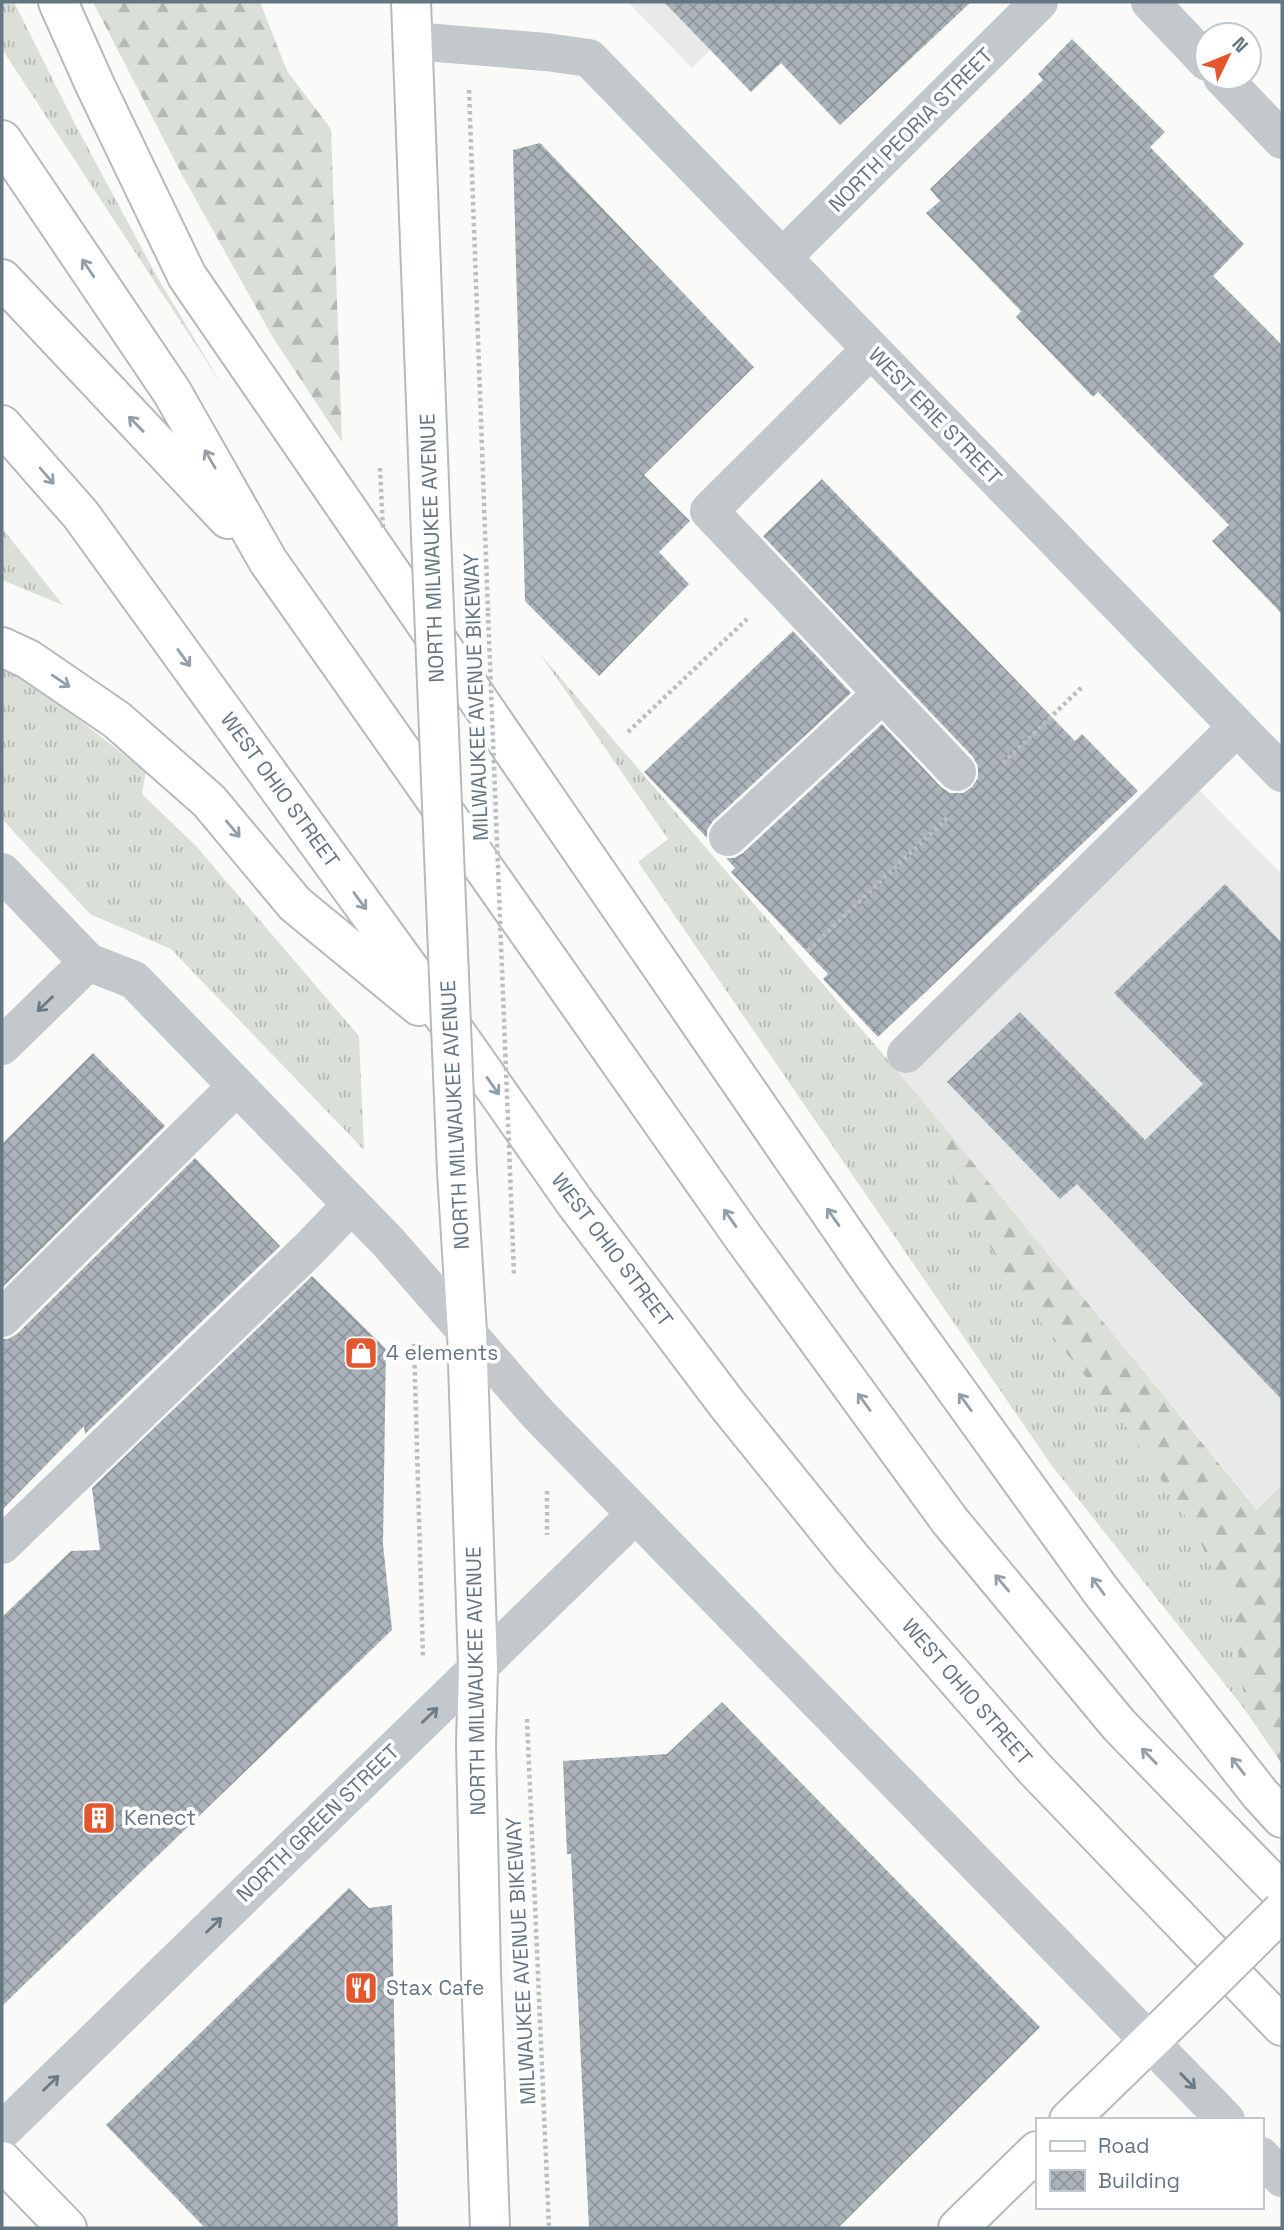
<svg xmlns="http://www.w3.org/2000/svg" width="1284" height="2230" viewBox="0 0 1284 2230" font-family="'Space Grotesk',sans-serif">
  <defs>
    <pattern id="grass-tufts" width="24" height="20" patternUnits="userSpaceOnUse" patternTransform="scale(1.75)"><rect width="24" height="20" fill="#dadfd7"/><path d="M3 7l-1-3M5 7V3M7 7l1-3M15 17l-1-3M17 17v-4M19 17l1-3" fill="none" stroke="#b4b9b4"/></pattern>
    <pattern id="forest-firs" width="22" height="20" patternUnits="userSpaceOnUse" patternTransform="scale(1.75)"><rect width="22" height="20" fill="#dadfd7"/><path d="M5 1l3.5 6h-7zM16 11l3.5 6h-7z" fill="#b4b9b4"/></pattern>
    <pattern id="building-cross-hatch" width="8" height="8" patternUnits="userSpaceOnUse" patternTransform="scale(1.75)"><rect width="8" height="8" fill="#aab3b9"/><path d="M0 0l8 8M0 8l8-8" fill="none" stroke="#8e969c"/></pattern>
  </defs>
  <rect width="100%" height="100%" fill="#fafaf8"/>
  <!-- built -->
  <path fill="#e8e9e9" d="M628,2H760L692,68Z
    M1186,777L1282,874V1485L1258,1510L893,1066Z"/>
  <!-- grass -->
  <path fill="url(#grass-tufts)" d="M2,2H14L74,122L156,275L222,385L2,49Z
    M2,528L63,605L2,580Z
    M540,654L905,1080L1257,1510L1282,1485V1764L1246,1711L1052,1466L638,862L668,839Z
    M2,665L63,707L146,772L142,794L196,846L359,1036L364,1150L171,949L90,914L2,819Z"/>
  <!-- forest -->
  <path fill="url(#forest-firs)" d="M93,2H260L287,71L331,129L342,442L272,336L181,173Z
    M933,1114L1257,1510L1282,1485V1764L1246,1711L1234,1621L1197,1534L1127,1428L1010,1283L953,1178Z"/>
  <!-- building -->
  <path fill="url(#building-cross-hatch)" d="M664,2H971L840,125L781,63L751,92Z
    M1072,39L1165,132L1150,147L1244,244L1213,276L1282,345V614L1212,541L1229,525L1098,392L1093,397L1016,317L1021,311L926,213L940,201L930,189L1043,80L1038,74Z
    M540,143L754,367L644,475L690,521L659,552L689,584L599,676L525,601L513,150Z
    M822,479L1075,741L1082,734L1138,791L878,1037L823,979L828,974L731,872L735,868L726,858H734L743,853L882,724L941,787L950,793H963L972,787L978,778V766L973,757L763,536Z
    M793,631L851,693L713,821L707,830V838L644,772Z
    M1225,884L1282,943V1400L1077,1184L1060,1199L947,1082L1020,1012L1145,1140L1203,1084L1114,993Z
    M93,1053L165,1126L2,1288V1144Z
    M195,1158L280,1246L85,1434L84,1426L2,1510V1339H8L17,1334Z
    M312,1276L386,1349L383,1544L392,1630L2,2006V1617L71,1551L100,1550L92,1488Z
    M722,1702L1040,2027L838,2228H589L571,1854H567L563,1761L667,1754Z
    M349,1888L369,1908L392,1905L398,2228H205L106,2125Z"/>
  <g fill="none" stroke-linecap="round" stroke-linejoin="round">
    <defs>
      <path id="major" d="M411,2L431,536
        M457,1172L467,1332L478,1668L476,1744L481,1972L490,2228
        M1069,2120L1180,2012
        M2,2161L67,2228
        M958,2228L1037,2151"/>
      <path id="highway" d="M58,2L95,85L187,276L872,1273L1101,1591L1260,1794L1282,1818
        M2,140L172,392L268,561L743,1237L950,1521L1119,1725L1282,1893
        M2,279L228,519
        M2,425L81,515L461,1040L574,1201L727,1404L852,1559L1035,1769L1282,2026
        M2,647L28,659L117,720L209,801L295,904L419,1006"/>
    </defs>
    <!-- major casing -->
    <use href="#major" stroke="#b5babe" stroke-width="42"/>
    <!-- highway casing -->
    <use href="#highway" stroke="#b4b9bd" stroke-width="42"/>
    <!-- path -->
    <path stroke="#bbbfc2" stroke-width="4.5" stroke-dasharray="3.5 3.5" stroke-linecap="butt" d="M469,90L488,613
      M628,732L747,619
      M1003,763L1083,686
      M808,951L949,816
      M513,1249L514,1276
      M414,1344L423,1657
      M547,1491V1535
      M527,1719L549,2228"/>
    <!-- minor -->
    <path stroke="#c3c8cc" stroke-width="38" d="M1150,2L1207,62
      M413,41L546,52L589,58L1282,773
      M1222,77L1282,140
      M783,257L1039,2
      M871,349L709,511L957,772
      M728,837L882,694
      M2,872L88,962L134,980L389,1243L538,1414L1226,2120
      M2,1046L88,962
      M906,1054L1237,727
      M2,1318L237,1086
      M2,1545L309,1249L351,1205
      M2,2131L635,1515
      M1261,2156L1282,2178"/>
    <!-- major -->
    <use href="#major" stroke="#fff" stroke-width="38"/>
    <!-- highway -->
    <use href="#highway" stroke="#fff" stroke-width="38"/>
    <defs>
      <path id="major-bridge" d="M431,536L457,1172
        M1180,2012L1282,1911"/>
    </defs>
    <!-- major-bridge casing -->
    <use href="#major-bridge" stroke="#b5babe" stroke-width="42" stroke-linecap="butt"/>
    <!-- path-bridge -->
    <path stroke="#bbbfc2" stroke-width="4.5" stroke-dasharray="3.5 3.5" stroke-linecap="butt" d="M380,468L383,530
      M488,613L513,1249"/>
    <!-- major-bridge -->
    <use href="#major-bridge" stroke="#fff" stroke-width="38"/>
  </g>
  <!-- one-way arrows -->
  <defs><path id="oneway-shaft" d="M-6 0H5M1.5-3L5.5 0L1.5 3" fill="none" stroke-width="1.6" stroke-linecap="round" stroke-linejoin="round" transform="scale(1.75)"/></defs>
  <g stroke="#939fa8">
    <use href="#oneway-shaft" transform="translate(88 268) rotate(-124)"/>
    <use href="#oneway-shaft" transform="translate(136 424) rotate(-134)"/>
    <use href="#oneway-shaft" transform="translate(210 459) rotate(-120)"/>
    <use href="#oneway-shaft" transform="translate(47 476) rotate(49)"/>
    <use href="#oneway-shaft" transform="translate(184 658) rotate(54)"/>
    <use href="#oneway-shaft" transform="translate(61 681) rotate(34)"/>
    <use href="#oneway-shaft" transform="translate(233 829) rotate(50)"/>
    <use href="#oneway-shaft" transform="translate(360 901) rotate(54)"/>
    <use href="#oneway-shaft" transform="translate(493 1086) rotate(55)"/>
    <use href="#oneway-shaft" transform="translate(833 1217) rotate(-125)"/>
    <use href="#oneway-shaft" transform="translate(730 1218) rotate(-125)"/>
    <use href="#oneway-shaft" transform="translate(864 1402) rotate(-126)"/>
    <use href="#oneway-shaft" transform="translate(965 1402) rotate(-126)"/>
    <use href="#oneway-shaft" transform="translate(1002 1583) rotate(-130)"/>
    <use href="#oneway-shaft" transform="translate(1098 1586) rotate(-126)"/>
    <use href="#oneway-shaft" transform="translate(1149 1756) rotate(-134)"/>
    <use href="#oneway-shaft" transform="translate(1238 1766) rotate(-128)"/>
  </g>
  <g stroke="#6a7a87">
    <use href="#oneway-shaft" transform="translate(45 1004) rotate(136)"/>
    <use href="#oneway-shaft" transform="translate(430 1715) rotate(-44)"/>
    <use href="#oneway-shaft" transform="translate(214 1925) rotate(-44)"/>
    <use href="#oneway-shaft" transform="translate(1188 2081) rotate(46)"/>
    <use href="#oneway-shaft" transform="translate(51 2083) rotate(-44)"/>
  </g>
  <!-- icons -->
  <defs>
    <symbol id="shop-square" viewBox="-11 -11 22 22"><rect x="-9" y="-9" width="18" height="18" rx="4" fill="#e4572e" stroke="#fff"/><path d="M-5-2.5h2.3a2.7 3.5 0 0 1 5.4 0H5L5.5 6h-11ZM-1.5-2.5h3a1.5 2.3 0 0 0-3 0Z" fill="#fff"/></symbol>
    <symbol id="building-square" viewBox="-11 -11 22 22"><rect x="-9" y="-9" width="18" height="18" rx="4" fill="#e4572e" stroke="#fff"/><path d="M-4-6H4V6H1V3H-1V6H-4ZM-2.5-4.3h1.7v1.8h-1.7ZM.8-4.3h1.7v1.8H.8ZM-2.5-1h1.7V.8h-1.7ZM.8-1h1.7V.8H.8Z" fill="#fff"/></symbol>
    <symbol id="restaurant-square" viewBox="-11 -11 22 22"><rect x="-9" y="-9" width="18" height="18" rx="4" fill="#e4572e" stroke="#fff"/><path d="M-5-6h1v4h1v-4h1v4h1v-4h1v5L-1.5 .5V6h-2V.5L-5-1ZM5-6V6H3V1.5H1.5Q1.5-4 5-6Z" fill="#fff"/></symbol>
  </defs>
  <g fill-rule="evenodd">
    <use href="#shop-square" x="342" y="1334" width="38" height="38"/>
    <use href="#building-square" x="80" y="1799" width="38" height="38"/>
    <use href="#restaurant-square" x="342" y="1969" width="38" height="38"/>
  </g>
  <g text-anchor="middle" stroke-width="7" stroke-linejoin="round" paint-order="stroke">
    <!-- street labels -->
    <g font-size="21" fill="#657683" stroke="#fff">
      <text transform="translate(911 130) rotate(-45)" y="7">NORTH PEORIA STREET</text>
      <text transform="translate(935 416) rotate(46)" y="7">WEST ERIE STREET</text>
      <text transform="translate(432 548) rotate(-92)" y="7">NORTH MILWAUKEE AVENUE</text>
      <text transform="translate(476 697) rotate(-92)" y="7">MILWAUKEE AVENUE BIKEWAY</text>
      <text transform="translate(280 790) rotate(54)" y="7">WEST OHIO STREET</text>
      <text transform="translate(455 1115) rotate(-93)" y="7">NORTH MILWAUKEE AVENUE</text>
      <text transform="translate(612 1250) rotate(53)" y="7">WEST OHIO STREET</text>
      <text transform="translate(476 1681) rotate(-91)" y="7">NORTH MILWAUKEE AVENUE</text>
      <text transform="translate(967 1692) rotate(49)" y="7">WEST OHIO STREET</text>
      <text transform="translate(318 1823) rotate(-44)" y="7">NORTH GREEN STREET</text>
      <text transform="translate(521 1961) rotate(-93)" y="7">MILWAUKEE AVENUE BIKEWAY</text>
    </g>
    <!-- poi labels -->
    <g font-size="21" fill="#657683" stroke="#fff" text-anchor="start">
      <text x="386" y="1360">4 elements</text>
      <text x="124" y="1825">Kenect</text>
      <text x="386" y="1995">Stax Cafe</text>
    </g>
  </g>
  <!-- border -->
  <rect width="1284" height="2230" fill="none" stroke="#657683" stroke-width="7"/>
  <!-- legend -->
  <rect x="1036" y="2118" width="228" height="91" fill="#ffffff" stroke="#c1c8cd" stroke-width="2"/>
  <rect x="1050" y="2141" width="35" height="10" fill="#ffffff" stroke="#c1c8cd" stroke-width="2"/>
  <text x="1098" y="2153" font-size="21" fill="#657683">Road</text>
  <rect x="1050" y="2170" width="35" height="21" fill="url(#building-cross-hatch)" stroke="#c1c8cd" stroke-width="2"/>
  <text x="1098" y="2188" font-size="21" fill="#657683">Building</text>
  <!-- north arrow -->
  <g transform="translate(1228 56) rotate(47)"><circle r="33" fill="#ffffff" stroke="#c1c8cd" stroke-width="2"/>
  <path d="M0-5L12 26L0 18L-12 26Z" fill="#e4572e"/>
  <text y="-10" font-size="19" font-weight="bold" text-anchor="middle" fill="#657683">N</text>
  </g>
</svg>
